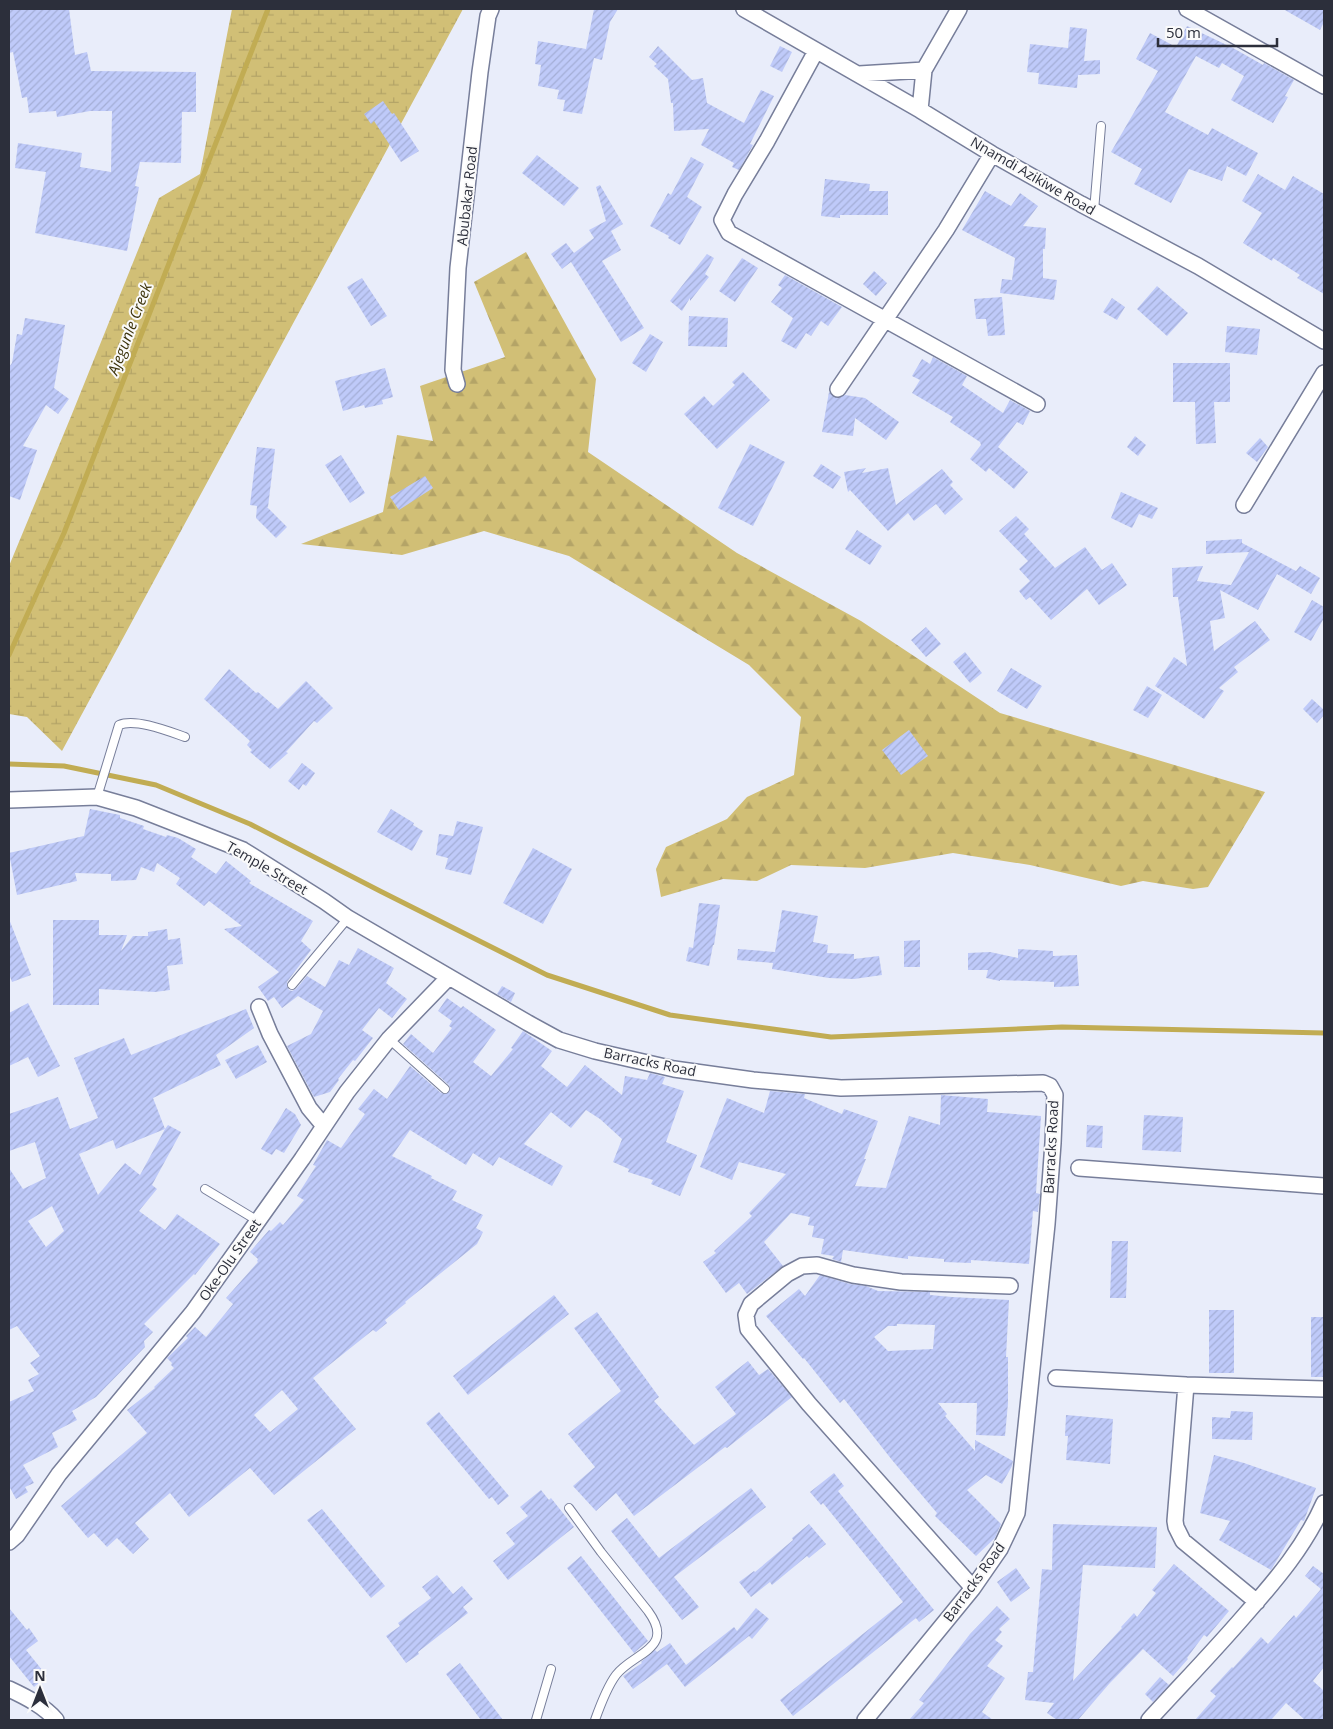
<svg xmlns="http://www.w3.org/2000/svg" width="1333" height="1729" viewBox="0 0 1333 1729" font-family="'Open Sans',sans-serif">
  <defs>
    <pattern id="forest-firs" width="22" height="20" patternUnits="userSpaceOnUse" patternTransform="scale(1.25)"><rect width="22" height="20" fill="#d1bf76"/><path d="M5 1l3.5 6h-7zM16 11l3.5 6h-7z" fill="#b4a467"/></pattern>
    <pattern id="wetland-marsh" width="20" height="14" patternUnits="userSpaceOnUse" patternTransform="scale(1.25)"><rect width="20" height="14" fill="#d1bf76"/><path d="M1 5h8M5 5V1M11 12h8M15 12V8" fill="none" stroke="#b4a467"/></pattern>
    <pattern id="building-hatch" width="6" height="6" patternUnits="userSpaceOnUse" patternTransform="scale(1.25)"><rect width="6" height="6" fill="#bfcaf9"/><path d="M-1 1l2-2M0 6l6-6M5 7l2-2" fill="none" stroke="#a4aed6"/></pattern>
  </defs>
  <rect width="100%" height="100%" fill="#e9edfa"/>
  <!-- forest -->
  <path fill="url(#forest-firs)" d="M526,252L596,379L588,452L737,553L861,621L1000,713L1265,792L1208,887L1193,889L1143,881L1121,886L1030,865L953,853L865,868L791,865L757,881L723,879L661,897L656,869L666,847L727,819L747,797L794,775L801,717L749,665L569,556L484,531L402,555L301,544L383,512L397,435L433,441L420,386L505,357L474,282Z"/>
  <!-- wetland -->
  <path fill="url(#wetland-marsh)" d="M232,9H463L62,751L27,717L9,714V566L72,414L159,198L200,174Z"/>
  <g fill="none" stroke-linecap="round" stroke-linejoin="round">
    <!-- stream -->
    <path stroke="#c1ac53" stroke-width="5" d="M9,655L64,533L268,9
      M9,764L64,766L156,785L250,824L380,891L547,975L670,1015L831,1037L1062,1027L1324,1033"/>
  </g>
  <!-- building -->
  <path fill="url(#building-hatch)" fill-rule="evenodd" d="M9,9H69L75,55L87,52L91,71L196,72V112H182L181,163L140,162L135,186L139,187L127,251L35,233L46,172L15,168L18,143L82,153L80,167L111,172L112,111H90L57,117L56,111L29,113L27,97L22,98L13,52L9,53Z
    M594,9H618L610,22L602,60L594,58L582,114L563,111L565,100L557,99L559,90L538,86L541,65L535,64L538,41L586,49Z
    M1283,9H1324V22L1320,30Z
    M1187,26L1233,48L1263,65L1264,63L1294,80L1285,96L1288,97L1273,123L1231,100L1244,76L1222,63L1219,68L1196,56L1165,112L1208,135L1212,128L1258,153L1246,176L1227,166L1222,181L1189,169L1171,203L1134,184L1142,169L1111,152L1158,71L1136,59L1150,33L1176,47Z
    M1070,27L1087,29L1084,61L1100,60V74L1078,75L1077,88L1038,84L1039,73L1027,72L1030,44L1068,48Z
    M658,46L692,80L703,78L707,103L744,123L761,90L774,96L750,144L753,145L739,170L732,167L734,163L701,145L709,129L674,131L673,103H671L668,79L654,66L657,64L649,57Z
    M780,46L792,52L782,72L770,66Z
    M383,101L392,114L394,113L419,151L401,162L374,121L371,124L364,114Z
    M537,155L579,188L564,206L522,173Z
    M691,157L704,164L687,197L702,207L680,245L668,238L669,236L650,226L668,193L671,195Z
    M1258,174L1285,190L1293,176L1324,194V294L1297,278L1300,275L1273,258L1272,261L1243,243L1262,213L1242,201Z
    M825,179L870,184L869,191H888V215H840V218L821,216Z
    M600,185L623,224L611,231L621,250L602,261L644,328L621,342L571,262L562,269L551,254L566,243L574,253L594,238L589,230L606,221L596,187Z
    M985,191L1011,206L1020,193L1038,206L1023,226L1046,228L1045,249H1043V278L1057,280L1054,300L1000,293L1002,279L1012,280L1015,258L962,230Z
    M707,254L714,258L705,274L709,277L690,301V298L682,311L670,301Z
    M742,258L758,268L735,302L719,291Z
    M874,271L887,283L876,296L863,284Z
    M785,275L842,307L828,326L821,321L811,336L806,333L796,349L781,341L793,318L771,302L782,288L778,285Z
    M362,278L387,316L371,326L347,287Z
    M1157,286L1188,313L1167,336L1137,309Z
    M1002,297L1005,335L988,336L986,319H976L974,299Z
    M1112,298L1125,307L1117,320L1103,312Z
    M689,316L728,318L727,347L688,346Z
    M25,318L65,325L54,388L69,399L58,414L46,405L23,446L37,450L20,500L9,496V367L12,363L17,334L22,335Z
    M1227,326L1260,329L1257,355L1225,352Z
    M650,334L663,342L646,372L632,363Z
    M933,357L967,376L962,385L1003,413L1010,400L1030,411L1023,425L1017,422L998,447L1028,472L1014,489L989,468L986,472L970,459L981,445L980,442L950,422L953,417L912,393L920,380L912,376L922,359L930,364Z
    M1173,363H1230V402H1214L1216,443L1196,444L1195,402H1173Z
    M385,368L393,397L382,400L383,404L365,408L364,405L343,411L335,381Z
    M743,372L770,400L717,449L684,414L704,396L713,406L735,385L732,382Z
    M829,392L837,398L845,395L865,398L899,422L886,440L855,418L853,436L822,432Z
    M1135,436L1146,445L1138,456L1127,447Z
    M1260,438L1268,447L1257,462L1246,453Z
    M750,444L785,462L753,526L718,508Z
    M257,447L275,449L268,507H267L287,527L276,538L256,518L257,506L250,505Z
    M341,455L365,493L350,503L325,465Z
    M821,464L841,477L833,489L813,476Z
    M866,468L862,473L888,468L896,505L942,469L953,482L950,485L963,499L945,515L936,504L914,521L908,513L888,531L850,490L848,492L844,472Z
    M425,476L433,488L399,510L390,497Z
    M1121,492L1158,508L1152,519L1139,514L1132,528L1111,518Z
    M1016,516L1029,529L1024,534L1055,568L1085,547L1102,570L1112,563L1127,585L1099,605L1087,589L1051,620L1030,597L1026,600L1019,591L1030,581L1019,569L1028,561L999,531Z
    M857,530L882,546L870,565L845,549Z
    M1242,539V543L1296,571L1300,566L1320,578L1311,594L1277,574L1258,610L1220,590L1225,618L1210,621L1214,651L1255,621L1270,640L1234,667L1238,672L1219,688L1224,691L1204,719L1155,686L1174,657L1187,666L1178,597H1173L1172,568L1203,566L1197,581L1231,585L1249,552L1206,554V541Z
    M1312,600L1324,607V618L1311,641L1294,632Z
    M926,627L941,644L926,657L911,640Z
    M965,652L982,673L970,683L953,662Z
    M1011,668L1042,686L1027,709L997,691Z
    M229,669L256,693L258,692L278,709L306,681L333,708L317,723L314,721L286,752L288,753L270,769L250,752L252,750L247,745L250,741L204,699Z
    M1147,686L1162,695L1148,718L1133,710Z
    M1312,699L1324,710V715L1317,723L1303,709Z
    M909,730L928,756L901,775L882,750Z
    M302,763L315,773L306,786L303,784L299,790L288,781Z
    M90,809L120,815V818L144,826L143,829L166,837L167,835L178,838L196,849L191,857L216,874L226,861L251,881L249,883L313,921L301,941L311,950L287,982V986L289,990L292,991L296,989L307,976L325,987L339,960L349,965L358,948L394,968L386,983L407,999L392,1018L379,1008L362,1030L373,1038L355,1061L353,1060L338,1079L339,1080L330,1092L314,1097L287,1046L311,1034L323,1011L298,996L282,1008L274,997L268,1001L258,987L279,972L224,929L242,926L209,901L204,906L176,884L180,878L157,863L154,872L141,867L136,880L111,881V874L75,873L77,881L17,895L9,853L84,836Z
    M391,809L414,823L413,825L423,831L412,851L377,832Z
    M457,821L483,827L471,875L445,869L448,858L436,855L439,834L453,836Z
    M533,848L572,869L543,924L503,903Z
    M699,903L720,905L714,945H713L709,966L686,961L689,947L693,948Z
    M782,910L818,916L813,942L828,945L827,953L854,954V959L879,956L882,975L854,979L829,978L772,969L773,963L737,960L738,949L775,952Z
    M9,919L31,975L12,982L9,974Z
    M53,920H99V935H127L121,951L133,936H148V932L167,929L168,940L180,938L183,964L167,966L170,990L155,992L99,989V1005H53Z
    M920,940V967H904V941Z
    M1018,949L1053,951V956L1077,955L1079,986L1054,987V982L1000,980V981L986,978L988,970H968V953L990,952L1018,958Z
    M502,986L515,993L511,1002L497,994Z
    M447,998L461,1008L463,1006L496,1030L473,1062L491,1076L513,1049L511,1048L523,1031L552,1051L541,1066L567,1087L585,1065L622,1095L625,1076L647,1080L650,1073L665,1077L662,1084L684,1091L666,1142L697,1155L680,1196L651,1184L653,1180L628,1172L629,1169L613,1162L622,1139L600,1119L586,1110L571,1128L551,1112L524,1144L563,1166L552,1186L499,1157L493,1166L473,1153L466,1165L410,1130L392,1156L432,1176L431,1178L457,1191L452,1200L483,1215L476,1228L483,1232L477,1244L405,1302L406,1303L385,1320L387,1323L376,1332L373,1330L313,1378L356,1429L274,1495L250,1468L189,1517L170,1493L135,1523L149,1539L133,1554L117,1538L107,1547L94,1533L88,1538L61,1506L147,1433L127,1410L155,1388L154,1387L174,1368L171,1365L172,1363L167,1358L188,1338L186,1336L195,1327L206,1337L233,1304L226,1298L258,1262L257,1261L258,1259L250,1252L269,1230L271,1231L280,1222L283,1225L304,1200L297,1196L316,1166L313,1165L327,1140L341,1148L365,1114L358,1109L374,1089L387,1099L410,1066L441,1093L446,1094L449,1092L450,1088L449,1085L403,1044L411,1034L433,1053L452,1028L449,1026L452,1021L438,1011ZM282,1390L298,1409L270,1432L254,1415Z
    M28,1003L60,1066L38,1077L28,1057L9,1066V1013Z
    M246,1009L254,1028L216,1055L221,1065L153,1098L165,1129L168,1125L181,1132L152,1185L157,1189L139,1211L165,1230L177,1214L220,1244L195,1275L194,1274L144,1324L153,1332L144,1341L145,1347L96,1397L72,1411L77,1420L52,1433L58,1447L23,1465L34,1483L25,1487L28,1492L16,1499L9,1486V1402L34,1391L28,1380L39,1374L30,1363L40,1356L17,1326L9,1330V1168L23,1189L46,1178L35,1142L9,1151V1114L58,1097L70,1129L98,1118L74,1058L124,1038L131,1055ZM165,1129L140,1175L125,1163L98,1195L79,1154L113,1140L116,1149ZM52,1206L64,1231L46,1247L28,1221Z
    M258,1045L267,1062L236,1079L225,1060Z
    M770,1091L805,1094L804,1098L842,1114L844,1109L878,1121L864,1159H866L855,1186L886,1188L909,1116L940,1125L941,1095L988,1099L987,1112L1041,1116L1036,1193L1040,1194L1038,1212L1033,1211L1029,1264L971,1260V1263L944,1262V1259L908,1256V1259L843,1250L841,1262L832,1259L834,1256L821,1254L824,1239L812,1237L814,1226L808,1225L810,1217L791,1213L764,1242L783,1266L747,1294L739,1283L726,1293L703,1262L716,1253L714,1251L752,1216L749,1213L786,1174L739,1162L732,1180L700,1167L727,1098L764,1113Z
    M286,1108L295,1114L301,1125L284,1153L276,1149L272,1155L261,1149Z
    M1144,1115L1183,1117L1181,1152L1142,1150Z
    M1087,1125L1103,1126L1102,1148L1086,1147Z
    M1112,1241H1128L1126,1298H1110Z
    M820,1275L850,1284L866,1286L878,1291L930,1292V1295L952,1297L1009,1300L1006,1357H1008V1403L1005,1436L976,1435L977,1403H938L947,1414L945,1416L975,1451V1440L1013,1461L1012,1466L1002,1484L986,1475L967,1490L1001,1524L995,1538L976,1556L935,1516L937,1513L892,1460L844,1399L840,1403L804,1358L803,1359L766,1316L799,1289L805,1296ZM897,1324L935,1325L933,1349L888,1351L874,1337L888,1326H897Z
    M554,1295L569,1314L468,1395L453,1376Z
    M1209,1310H1234V1373H1209Z
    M597,1312L659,1397L654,1401L694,1445L736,1414L715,1387L748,1361L759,1375L768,1369L792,1397L727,1448L725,1447L634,1516L616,1493L596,1511L573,1486L595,1467L568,1434L621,1391L574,1328Z
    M1311,1317H1324V1377H1311Z
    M1231,1411L1253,1412L1252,1440L1212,1439V1417L1230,1418Z
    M439,1412L509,1496L498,1505L492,1497L489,1499L426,1423Z
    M1066,1415L1113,1419L1110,1464L1066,1460L1068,1436H1065Z
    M1214,1455L1244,1463L1316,1488L1304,1521L1301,1520L1271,1570L1219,1540L1230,1521L1200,1513Z
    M834,1473L844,1486L838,1491L934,1610L919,1622L916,1618L793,1716L780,1700L903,1602L823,1503L821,1505L810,1492Z
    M751,1488L766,1507L674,1577L699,1607L682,1620L611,1531L627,1518L659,1558Z
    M541,1490L549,1500L551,1498L574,1527L508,1580L493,1561L515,1544L506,1533L528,1516L520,1507Z
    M322,1509L385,1586L371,1598L307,1520Z
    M809,1524L826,1544L809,1558L807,1556L772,1585L770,1582L751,1597L739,1582L754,1571L755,1572L793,1540L792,1538Z
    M1053,1524L1157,1527L1155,1568L1083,1565L1073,1681L1122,1628L1121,1627L1134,1613L1137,1617L1156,1593L1152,1590L1174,1564L1229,1611L1207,1637L1204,1635L1187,1658L1188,1659L1173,1676L1143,1649L1109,1684L1078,1720H1057L1047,1713L1054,1703L1025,1700L1028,1672H1033L1042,1569L1052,1570Z
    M581,1556L648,1641L634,1653L567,1568Z
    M1313,1566L1324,1574V1667L1313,1681L1324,1691V1720H1305L1286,1703L1271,1720H1195L1216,1696L1210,1691L1232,1667L1233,1668L1261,1637L1268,1644L1294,1615L1296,1618L1321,1589L1305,1576Z
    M1016,1568L1030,1588L1011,1602L997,1582Z
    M437,1575L453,1594L462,1586L473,1599L463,1607L468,1613L418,1652L419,1654L406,1663L386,1636L400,1626L398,1623L431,1598L422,1587Z
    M997,1606L1010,1619L999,1629L1002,1632L995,1640L1003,1646L987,1666L1005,1678L982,1712L993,1720H909L924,1703L919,1700L970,1634Z
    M9,1608L27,1630L29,1628L38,1641L26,1650L47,1676L34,1687L9,1656Z
    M756,1608L769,1619L752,1639L749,1636L685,1687L667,1664L633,1689L623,1676L642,1663L641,1662L655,1650L657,1652L670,1643L686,1665L734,1627L737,1631Z
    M460,1663L503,1720H481L446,1674Z
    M1160,1677L1169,1685L1153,1702L1145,1694Z"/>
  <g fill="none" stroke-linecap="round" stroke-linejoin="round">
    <defs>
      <path id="service" d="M1094,211L1101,126
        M97,797L119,725C135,718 168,731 185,737
        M292,985L348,918
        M389,1039L445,1089
        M205,1189L258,1221
        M569,1508L601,1552L648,1611C676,1649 634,1652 616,1675C607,1687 600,1706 595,1720
        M536,1720L551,1669"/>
      <path id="minor" d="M744,9L920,110L992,154L1081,204L1198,266L1324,341
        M1187,9L1324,86
        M816,51L767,141L735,194L722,220L729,233L1037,404
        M859,74L924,70
        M920,110L924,70L959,9
        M457,384L453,370L458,268L480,72L488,16L491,9
        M838,389L946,230L992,154
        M1244,505L1324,373
        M9,800L97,797L136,808L243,850L324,901L348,918L528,1023L559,1040L595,1051L674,1069L753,1080L841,1088L1043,1083L1050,1086L1055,1095L1053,1143L1047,1224L1017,1513L1000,1549L973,1588L865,1720
        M259,1007L270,1034L309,1108L324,1126
        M1079,1168L1324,1186
        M1056,1378L1186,1385
        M9,1542L17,1535L59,1474L193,1312L302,1159L347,1092L389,1039L449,977
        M973,1588L809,1404L748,1329L746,1315L751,1304L787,1274L802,1266L817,1265L853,1275L901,1282L1010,1286
        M1257,1602L1183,1541L1176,1527L1175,1521L1186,1385L1324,1389
        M9,1689C26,1697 44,1706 56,1720
        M1149,1720C1181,1685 1214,1651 1245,1615C1276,1580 1305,1546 1324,1503"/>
    </defs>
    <!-- service casing -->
    <use href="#service" stroke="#777e9a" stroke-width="10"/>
    <!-- minor casing -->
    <use href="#minor" stroke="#777e9a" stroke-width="18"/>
    <!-- service -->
    <use href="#service" stroke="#fff" stroke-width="8"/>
    <!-- minor -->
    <use href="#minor" stroke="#fff" stroke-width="15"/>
  </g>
  <g text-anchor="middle" stroke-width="4" stroke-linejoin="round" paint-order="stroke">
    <!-- street labels -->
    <g font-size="14" fill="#2c2f3b" stroke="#fafafa">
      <text transform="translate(1033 176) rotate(30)" y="5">Nnamdi Azikiwe Road</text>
      <text transform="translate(467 196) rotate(-84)" y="5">Abubakar Road</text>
      <text transform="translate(267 868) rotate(30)" y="5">Temple Street</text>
      <text transform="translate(650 1062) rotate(12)" y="5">Barracks Road</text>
      <text transform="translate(1051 1147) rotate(-87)" y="5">Barracks Road</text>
      <text transform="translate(230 1260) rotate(-55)" y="5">Oke-Olu Street</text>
      <text transform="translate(974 1582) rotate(-54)" y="5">Barracks Road</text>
    </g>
    <!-- water labels -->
    <g font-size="15" font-style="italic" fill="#3c330b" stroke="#fafafa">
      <text transform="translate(130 329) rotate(-69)" y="5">Ajegunle Creek</text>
    </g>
  </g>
  <!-- border -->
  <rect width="1333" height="1729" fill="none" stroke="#2c2f3b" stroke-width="20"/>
  <!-- north arrow -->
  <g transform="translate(40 1689)" stroke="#fafafa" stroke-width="4" paint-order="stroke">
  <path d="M0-4L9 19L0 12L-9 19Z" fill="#2c2f3b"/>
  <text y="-8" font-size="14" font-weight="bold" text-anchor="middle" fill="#2c2f3b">N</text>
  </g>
  <!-- scale -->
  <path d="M1158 38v8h119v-8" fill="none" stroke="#2c2f3b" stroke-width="2.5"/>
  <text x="1166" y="38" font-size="15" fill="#2c2f3b" stroke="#fafafa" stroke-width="4" paint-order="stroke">50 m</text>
</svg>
